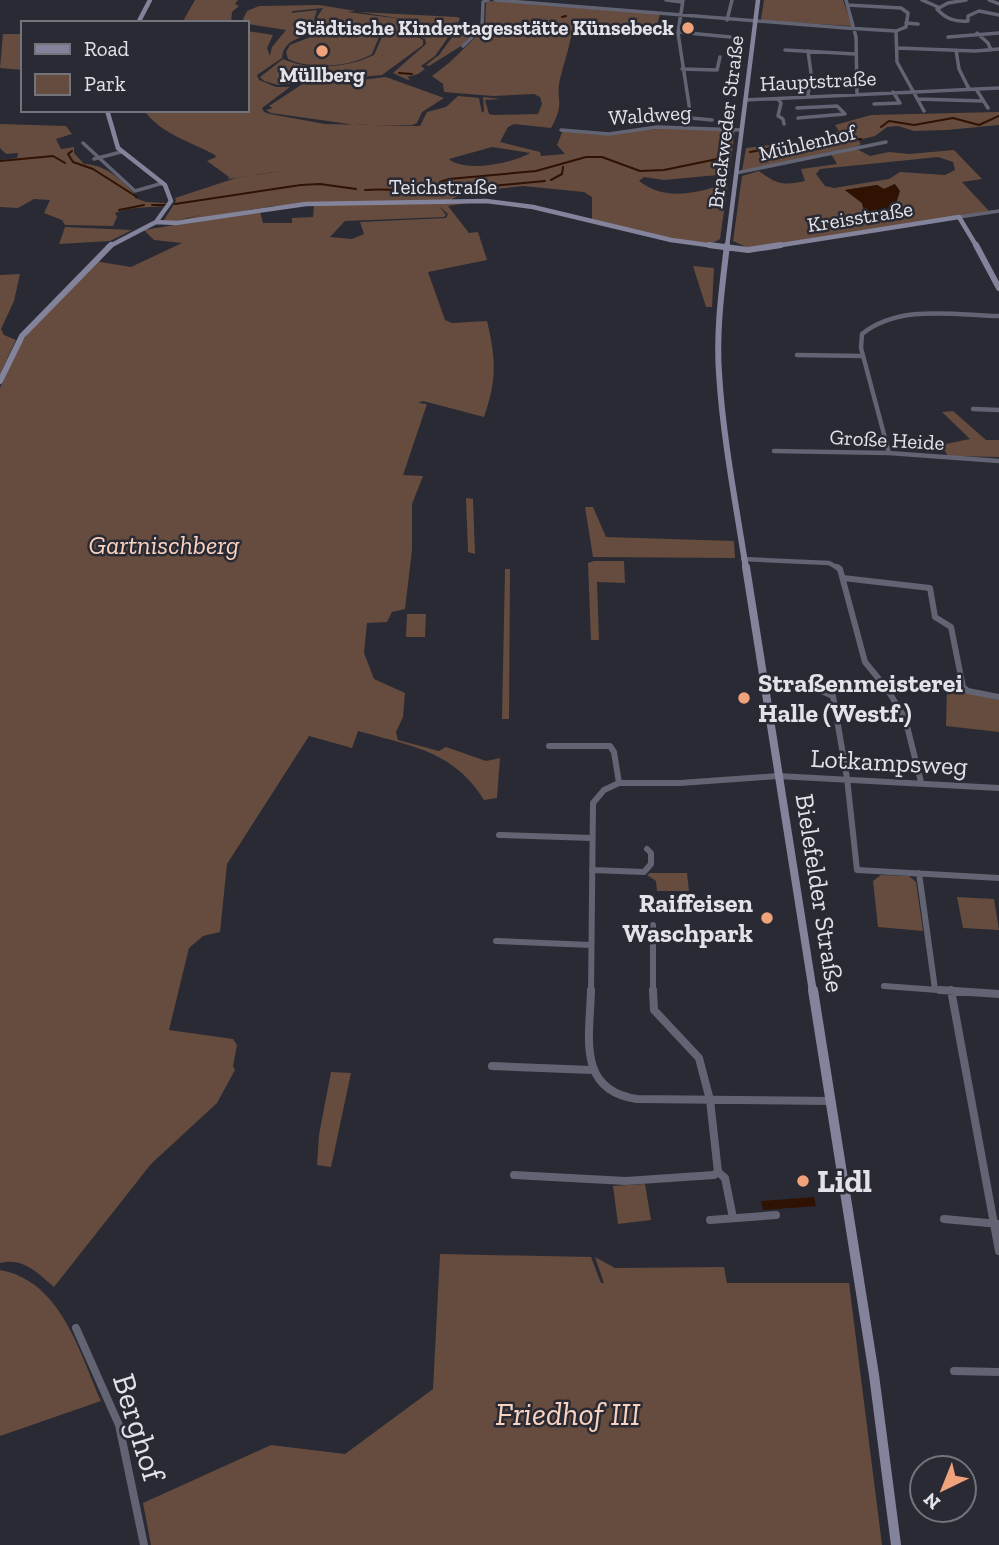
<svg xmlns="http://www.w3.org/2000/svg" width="999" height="1545" viewBox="0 0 999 1545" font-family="'Zilla Slab',serif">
  <rect width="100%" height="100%" fill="#292a33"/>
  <!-- green -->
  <path fill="#654c3f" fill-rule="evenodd" d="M195,0H238L235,4L239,6L232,12L231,23H182Z
    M764,0H843L852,26L764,21L761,19Z
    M489,1L660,14L656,30L573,23C571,44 565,59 560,79C555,101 566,101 551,128L514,124L508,127L500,142L540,152L541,156L565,154L557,145L563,130L599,135L667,128L735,130L729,174L664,180L644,177L639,181C667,202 697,193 728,183L720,239C702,254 615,226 592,219V197L584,192L523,186L467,192L452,199V201L474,202L448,206L469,233L478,232L487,260L428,272L445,320L452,323L487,321C496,359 497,380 484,417L423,401L418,403L427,404L403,475L423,476L412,504V550L405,609L392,612L387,622L367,623L364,653L374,679L405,693L403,717L396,732L398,740L439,751L446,747L486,761L500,758L497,798L484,800C453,750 410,746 358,731L352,748L309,736L227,864L220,932L203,936L189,948L169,1030L233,1039L237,1045L233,1066L235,1070L217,1103L151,1164L54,1287C37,1273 24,1257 0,1263V388L20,344L30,331L95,261L131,267L182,243L154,240L144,230L260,211L263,223H292V218L313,217L314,205L273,206L183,221L176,222L203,214L172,222L164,220L176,201L175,198L236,178L299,168L228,179L229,177L207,161L216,157L215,155C190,141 160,134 144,110H247V31L273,35L267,48L270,56L272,47L286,30L241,23L247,11L259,6L319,5L356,11L347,12L410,20L359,12L457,17L460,18L458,23L471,36L461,46L429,66L426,65L439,55L453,36L447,28L428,22L444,29L449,36L435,56L421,66L425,69L418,74L407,77L410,79L408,80L393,73L426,44L425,39L415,35L423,40V45L382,75L278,85L264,81L260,77L283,59C310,71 347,68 374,55L382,37L388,35L324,30L317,17L323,8L293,11L291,13L317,10L314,20L320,30C305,38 284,37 282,58L257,75L259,80L276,87H290L262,108L264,112L270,114L325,124L420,126L427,112L446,107L458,96L479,98L482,113L484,111L483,97L501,99L485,100L489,114L493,115L538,114L542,104L540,97L534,94L493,96L444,92L443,84L432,76L449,63L485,28L486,3ZM492,147L530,153C514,163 464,173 449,159ZM439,206L448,214L446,218L360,222L364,234L352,239L330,237L345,221L444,217L446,215Z
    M323,32L376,35L379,37L372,54C350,67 311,70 288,59L286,52L290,45Z
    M3,34H23V70L0,68Z
    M386,77L444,98L422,112L417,123L412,125H356L271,113L266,110L273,108L269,106L304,83H335Z
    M999,112V125L947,130L914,131L898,126L887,127L875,136L858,140L861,144L858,146L742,171L746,148L825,138L839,131L835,125L871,115Z
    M0,124L66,126L72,134L56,139L61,149L74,147V153L84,164C106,165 119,178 134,193L135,198L146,202L165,203V206C147,208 132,206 115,213L117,217L113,226L65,225L62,220L44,213L50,200L34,199L18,208L0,207V160L17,158L18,153L6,154L0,148Z
    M857,149L870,156L889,152L909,154L954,150L982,179L962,182L989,211L757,247H746L733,241L742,176L759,171C776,184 784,186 805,181L801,169L837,164L831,154ZM938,157L953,162L955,170L945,175L900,172L889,179L834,188L825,186L816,174L820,169ZM895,184V207L902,215C890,222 875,221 864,214L862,203L845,190L877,185L884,189Z
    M65,227L132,230L110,241L59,244Z
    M693,266L714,268L712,307H706Z
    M20,274L14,301L1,329L4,335L16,340L0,374V275Z
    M953,411L986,440H999V457L948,456L941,445L970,439L942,412Z
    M466,498L473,499L475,554L468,552Z
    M585,507H593L606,537L734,541L735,558L593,557Z
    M594,561H624L625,583L597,582L599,640H591L588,563Z
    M505,569H510L509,719H502Z
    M407,614H426L425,637H406Z
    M947,689L999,700V732L946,726Z
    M650,873H687L689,891H657L656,881L647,875Z
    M881,875L909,876L916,882L923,931L878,927L873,881Z
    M957,897L994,899L999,930L963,928Z
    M331,1072L351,1073L331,1167L317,1165L319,1135Z
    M645,1184L651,1220L618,1224L613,1186Z
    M440,1254L591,1257L601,1283H604L595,1257L615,1268L724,1267L727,1283H849L882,1545H151L143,1503L271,1445L345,1454L433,1389Z
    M0,1270C61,1281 79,1351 101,1401L0,1436Z"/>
  <!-- water -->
  <path fill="#301203" d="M895,184L900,191L895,207L902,215L896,218H867L862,203L845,190L877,185L884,189Z
    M814,1197L816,1206L763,1210L761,1201Z"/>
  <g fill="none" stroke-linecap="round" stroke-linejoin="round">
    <!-- stream -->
    <path stroke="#301203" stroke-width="2" d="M562,17L566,16
      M399,73L412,74
      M881,127L889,121L914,125L953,118L979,125L999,116
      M72,151L68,154L73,162L93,169L137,197
      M750,152L810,141L861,139
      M0,161L53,156L65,163
      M551,180L562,174L563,167
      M425,189H435L440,182L449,179L536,171L586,157H602L640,171L664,170L727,157L729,151
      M365,190C385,188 404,192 423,188
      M428,190L433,193L446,191
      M451,190L545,181
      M175,204L301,185L320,184L356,189
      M152,205H165
      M119,210L144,205"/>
    <!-- street-far3 -->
    <path stroke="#636473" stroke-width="3.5" d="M495,0L846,28L896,31L906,27L908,13L901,8L848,5
      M666,0L682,2
      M683,0L678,33L691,118L712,120
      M846,0L856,37L857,94
      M922,0L938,7
      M966,0L948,3L937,9C946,19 955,22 968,21V16L979,11L999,15
      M989,0L999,4
      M727,20L732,0
      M906,23L918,24
      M896,31L897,62L924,111
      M678,32L730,37
      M977,33L988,43L991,50
      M948,37L999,33
      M463,46L482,28L483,2L488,0
      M897,48L975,51L999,49
      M785,50L855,54
      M956,50L959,69L969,89
      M808,51L811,73L808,96
      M682,69L717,70L720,57
      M976,89L988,108
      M778,99L781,103L778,116L783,119L784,124
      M917,99L982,101
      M745,100L999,88
      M874,104L900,103L893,92
      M797,108L837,106L845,114L798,118
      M561,130L609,134L657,127L741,130
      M83,143L135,191L163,183
      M94,159L121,152
      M736,173L886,142
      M959,217L999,211"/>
    <!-- street-far2 -->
    <path stroke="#636473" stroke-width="4.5" d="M797,355L863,356
      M973,409L999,410
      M774,451L889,453L999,461
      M889,453L861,348L862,334C900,304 954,315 999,316
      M743,559L829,563L840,569"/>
    <!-- street-far1 -->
    <path stroke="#636473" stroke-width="6" d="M837,567L840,569L865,662L887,689L905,718L921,782
      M843,578L930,588L935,617L951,627L963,687L968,691L999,697
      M818,683L821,691L833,696L847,778L857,870L999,878
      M549,746H610L614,752L619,783
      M499,835L592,838
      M592,870L644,872L651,864V853L647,849
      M919,873L935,989
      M653,925V992
      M496,941L591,945
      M884,986L965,992
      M591,992L593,803L604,790L619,783H680L778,776L999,788"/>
    <!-- street -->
    <path stroke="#636473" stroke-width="8" d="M591,990C590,1036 576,1090 637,1099L830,1101
      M653,990L654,1010L699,1058L710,1100L718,1172L725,1178L733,1218
      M940,990L999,994
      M951,990L999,1251
      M492,1066L592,1070
      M514,1175L626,1181L714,1175L718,1172
      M944,1219L999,1224
      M710,1220L776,1215
      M76,1328L119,1425L144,1545
      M954,1371L999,1372"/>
    <!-- secondary-far3 -->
    <path stroke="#83849c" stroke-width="4.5" d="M138,23L150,0
      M107,110L118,148L165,185L171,201L156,222L108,247
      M156,222L176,223L306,204L486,201L533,207L671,240L722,247
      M727,247L758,0
      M769,247L959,217L977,247"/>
    <!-- secondary-far2 -->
    <path stroke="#83849c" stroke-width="6" d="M709,245L748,250L781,245
      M727,245C722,288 716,330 719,373C723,439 736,504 746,569
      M976,245L999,288
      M0,381L22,336L111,245"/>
    <!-- secondary-far1 -->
    <path stroke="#83849c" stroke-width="8" d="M746,567L813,992"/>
    <!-- secondary -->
    <path stroke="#83849c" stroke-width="10" d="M813,990L874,1375L896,1545"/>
  </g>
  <!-- markers -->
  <g fill="#f0a27a" stroke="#292a33" stroke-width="2.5">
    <circle cx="688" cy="28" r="7"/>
    <circle cx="322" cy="51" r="7"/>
    <circle cx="744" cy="698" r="7"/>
    <circle cx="767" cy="918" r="7"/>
    <circle cx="803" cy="1181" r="7"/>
  </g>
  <g text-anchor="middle" stroke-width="5" stroke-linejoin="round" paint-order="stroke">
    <!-- far-poi labels -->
    <g font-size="21" font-weight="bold" fill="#e2e2e8" stroke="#292a33" text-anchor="end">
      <text x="674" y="35">Städtische Kindertagesstätte Künsebeck</text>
      <text x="322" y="82" text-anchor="middle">Müllberg</text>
    </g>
    <!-- far-street labels -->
    <g font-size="21" fill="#e2e2e8" stroke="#292a33">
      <text transform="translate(818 81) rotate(-3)" y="7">Hauptstraße</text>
      <text transform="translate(650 115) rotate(-4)" y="7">Waldweg</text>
      <text transform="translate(726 122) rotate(-83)" y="7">Brackweder Straße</text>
      <text transform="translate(807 143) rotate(-13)" y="7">Mühlenhof</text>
      <text x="443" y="194">Teichstraße</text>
      <text transform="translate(860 217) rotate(-9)" y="7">Kreisstraße</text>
      <text transform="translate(887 440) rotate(3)" y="7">Große Heide</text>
    </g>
    <!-- park labels -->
    <g font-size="26" font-style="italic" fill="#fad3c0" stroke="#292a33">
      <text x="164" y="554">Gartnischberg</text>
    </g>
    <!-- poi labels -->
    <g font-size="26" font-weight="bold" fill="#e2e2e8" stroke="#292a33" text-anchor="start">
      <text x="758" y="692">Straßenmeisterei<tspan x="758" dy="30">Halle (Westf.)</tspan></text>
      <text x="753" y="912" text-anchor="end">Raiffeisen<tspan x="753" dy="30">Waschpark</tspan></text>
    </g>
    <!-- street labels -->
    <g font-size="26" fill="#e2e2e8" stroke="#292a33">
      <text transform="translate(889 762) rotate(3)" y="9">Lotkampsweg</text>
      <text transform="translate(820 893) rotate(81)" y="9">Bielefelder Straße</text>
    </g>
    <!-- near-poi labels -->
    <g font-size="32" font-weight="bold" fill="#e2e2e8" stroke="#292a33" text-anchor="start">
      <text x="817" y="1192">Lidl</text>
    </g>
    <!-- near-park labels -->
    <g font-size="32" font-style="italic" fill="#fad3c0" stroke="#292a33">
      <text x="568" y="1425">Friedhof III</text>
    </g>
    <!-- near-street labels -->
    <g font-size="32" fill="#e2e2e8" stroke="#292a33">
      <text transform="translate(139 1427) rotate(73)" y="11">Berghof</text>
    </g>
  </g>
  <!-- legend -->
  <rect x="21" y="21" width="228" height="91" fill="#292a33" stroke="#73747b" stroke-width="2"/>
  <rect x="35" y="44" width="35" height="10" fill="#83849c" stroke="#73747b" stroke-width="2"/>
  <text x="84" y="56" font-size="21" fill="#e2e2e8">Road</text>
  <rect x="35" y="74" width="35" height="21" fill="#654c3f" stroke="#73747b" stroke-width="2"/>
  <text x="84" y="91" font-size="21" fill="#e2e2e8">Park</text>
  <!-- north arrow -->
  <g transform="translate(943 1489) rotate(223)"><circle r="33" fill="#292a33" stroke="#73747b" stroke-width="2"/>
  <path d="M0-5L12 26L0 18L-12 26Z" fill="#f0a27a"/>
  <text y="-10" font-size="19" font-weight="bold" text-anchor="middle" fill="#e2e2e8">N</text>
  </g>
</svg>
